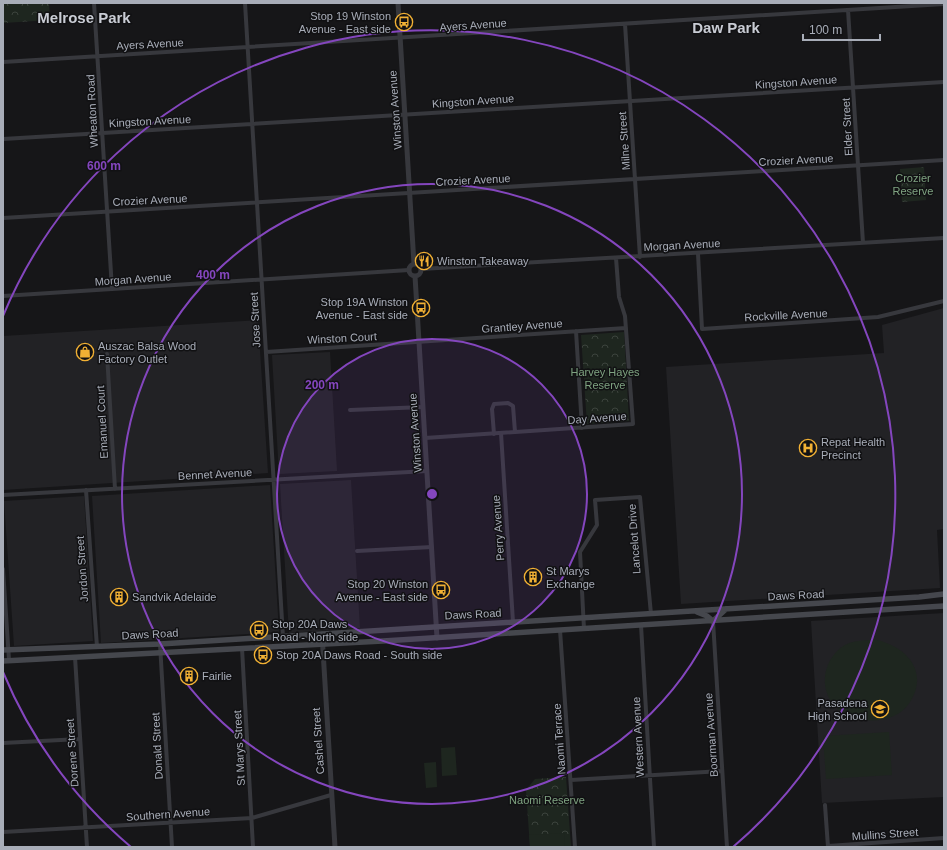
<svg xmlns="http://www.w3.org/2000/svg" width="947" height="850" viewBox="0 0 947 850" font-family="Helvetica,sans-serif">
  <defs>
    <pattern id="park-crowns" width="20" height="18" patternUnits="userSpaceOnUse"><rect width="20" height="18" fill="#1e261f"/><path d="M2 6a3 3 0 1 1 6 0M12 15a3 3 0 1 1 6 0" fill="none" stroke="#3c433d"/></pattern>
  </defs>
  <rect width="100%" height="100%" fill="#161618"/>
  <!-- built -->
  <path fill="#222225" d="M944,308V529L937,530L940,588L681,604L666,367L884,353L882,325Z
    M258,320L268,473L3,490V336Z
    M330,352L337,471L279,474L272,355Z
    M351,480L360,628L289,633L280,484Z
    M270,485L279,632L101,643L92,496Z
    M84,496L93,641L14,646L4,501Z
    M944,613V797L822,803L811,621Z"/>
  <!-- park -->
  <path fill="url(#park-crowns)" d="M3,3H49L50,20L3,23Z
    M924,167L926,200L902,202L900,169Z
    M624,332L629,421L587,424L581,335Z
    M566,777L571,847H530L526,790L535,779Z"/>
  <!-- garden -->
  <path fill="#1e261f" d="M877,640C907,647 929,672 910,702C895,726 856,725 837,708C817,690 823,658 845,645C855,640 866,640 877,640Z
    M889,732L892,775L826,779L823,736Z
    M455,747L457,775L442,776L441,748Z
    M436,762L437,787L426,788L424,763Z
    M564,833L565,847H530L529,835Z"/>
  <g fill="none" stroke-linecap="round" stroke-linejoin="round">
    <!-- minor -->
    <path stroke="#37383d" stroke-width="4" d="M94,3L112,289
      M245,3L283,637
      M848,10L863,243
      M625,24L640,257
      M3,62L944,4
      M3,139L944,82
      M3,218L944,160
      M698,254L702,329L878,317L944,301
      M421,269L944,238
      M3,296L409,270
      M576,331L582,428
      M266,352L626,328
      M107,354L115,489
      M350,410L423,407
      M501,433L513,622
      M494,434L492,409L494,404L508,403L513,406L515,432
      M425,438L633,424L625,316L619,297L616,258
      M86,490L97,647
      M3,495L427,471
      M357,551L432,547
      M3,569L9,660
      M713,621L727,847
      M641,625L654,847
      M584,629L580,552L597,525L595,500L640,497L651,614
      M560,630L575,847
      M160,644L172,847
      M242,648L253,847
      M75,657L87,847
      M3,743L80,739
      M571,780L722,771
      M825,805L828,847
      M3,832L252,818L331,795
      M828,846L944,838"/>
    <!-- tertiary -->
    <path stroke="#37383d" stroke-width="5" d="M398,3L414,264
      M409 270a6 6 0 1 1 12 0a6 6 0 1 1-12 0Z
      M415,276L437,638
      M322,634L335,847"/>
    <!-- secondary -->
    <path stroke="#45474d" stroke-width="5.5" d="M697,612L707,616L713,621
      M713,621L726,609
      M3,650L160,644L919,597L944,594
      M3,661L383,641L944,606"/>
  </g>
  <!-- distance rings -->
  <circle cx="432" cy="494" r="155" fill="#8446be" fill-opacity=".12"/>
  <g fill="none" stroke="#8446be" stroke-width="2">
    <circle cx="432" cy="494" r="155"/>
    <circle cx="432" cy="494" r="310"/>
    <path d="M131 847A464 464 0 0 1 3 672M3 316A464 464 0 1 1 733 847"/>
  </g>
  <!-- icons -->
  <defs>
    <symbol id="bus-ring" viewBox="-11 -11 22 22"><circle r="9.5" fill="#111113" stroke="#f2b134" stroke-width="1.5"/><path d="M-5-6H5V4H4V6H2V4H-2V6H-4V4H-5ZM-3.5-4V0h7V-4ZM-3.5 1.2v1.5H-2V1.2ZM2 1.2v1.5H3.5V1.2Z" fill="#f2b134"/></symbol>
    <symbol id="restaurant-ring" viewBox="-11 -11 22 22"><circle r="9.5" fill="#111113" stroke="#f2b134" stroke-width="1.5"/><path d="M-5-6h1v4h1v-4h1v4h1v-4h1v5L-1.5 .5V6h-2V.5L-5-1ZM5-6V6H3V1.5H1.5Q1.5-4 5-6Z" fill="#f2b134"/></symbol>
    <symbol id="shop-ring" viewBox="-11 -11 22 22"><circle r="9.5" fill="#111113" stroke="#f2b134" stroke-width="1.5"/><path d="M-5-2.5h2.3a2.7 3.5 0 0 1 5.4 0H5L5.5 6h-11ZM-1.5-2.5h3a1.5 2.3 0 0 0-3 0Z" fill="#f2b134"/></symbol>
    <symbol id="hospital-ring" viewBox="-11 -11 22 22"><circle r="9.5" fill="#111113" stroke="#f2b134" stroke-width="1.5"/><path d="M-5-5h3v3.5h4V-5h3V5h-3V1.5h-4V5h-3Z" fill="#f2b134"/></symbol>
    <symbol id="building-ring" viewBox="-11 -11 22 22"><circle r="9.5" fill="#111113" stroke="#f2b134" stroke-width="1.5"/><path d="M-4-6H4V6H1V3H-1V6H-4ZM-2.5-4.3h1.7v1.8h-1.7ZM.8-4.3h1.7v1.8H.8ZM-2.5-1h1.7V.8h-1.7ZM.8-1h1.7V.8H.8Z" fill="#f2b134"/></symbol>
    <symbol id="school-ring" viewBox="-11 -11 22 22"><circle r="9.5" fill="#111113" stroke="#f2b134" stroke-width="1.5"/><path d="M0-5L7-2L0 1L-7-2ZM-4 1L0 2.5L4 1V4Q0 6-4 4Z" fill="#f2b134"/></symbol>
  </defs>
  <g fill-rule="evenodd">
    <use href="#bus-ring" x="394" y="12" width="20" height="20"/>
    <use href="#restaurant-ring" x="414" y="251" width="20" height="20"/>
    <use href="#bus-ring" x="411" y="298" width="20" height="20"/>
    <use href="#shop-ring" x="75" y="342" width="20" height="20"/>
    <use href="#hospital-ring" x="798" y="438" width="20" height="20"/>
    <use href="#building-ring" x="523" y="567" width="20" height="20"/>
    <use href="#bus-ring" x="431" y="580" width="20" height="20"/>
    <use href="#building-ring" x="109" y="587" width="20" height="20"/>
    <use href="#bus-ring" x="249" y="620" width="20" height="20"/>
    <use href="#bus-ring" x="253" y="645" width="20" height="20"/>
    <use href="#building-ring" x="179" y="666" width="20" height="20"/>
    <use href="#school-ring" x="870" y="699" width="20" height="20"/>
  </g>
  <g text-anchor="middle" stroke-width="3" stroke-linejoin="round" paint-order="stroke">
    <!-- poi labels -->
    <g font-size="11" fill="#a8adb8" stroke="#111113" text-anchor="start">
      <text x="391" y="20" text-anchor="end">Stop 19 Winston<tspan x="391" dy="13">Avenue - East side</tspan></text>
      <text x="437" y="265">Winston Takeaway</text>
      <text x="408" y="306" text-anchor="end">Stop 19A Winston<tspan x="408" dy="13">Avenue - East side</tspan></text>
      <text x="98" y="350">Auszac Balsa Wood<tspan x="98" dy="13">Factory Outlet</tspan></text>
      <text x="821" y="446">Repat Health<tspan x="821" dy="13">Precinct</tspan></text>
      <text x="546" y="575">St Marys<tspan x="546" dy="13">Exchange</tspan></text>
      <text x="428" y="588" text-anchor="end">Stop 20 Winston<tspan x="428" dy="13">Avenue - East side</tspan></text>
      <text x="132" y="601">Sandvik Adelaide</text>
      <text x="272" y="628">Stop 20A Daws<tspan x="272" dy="13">Road - North side</tspan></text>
      <text x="276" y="659">Stop 20A Daws Road - South side</text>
      <text x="202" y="680">Fairlie</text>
      <text x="867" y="707" text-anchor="end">Pasadena<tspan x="867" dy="13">High School</tspan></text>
    </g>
    <!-- street labels -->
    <g font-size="11" fill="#a8adb8" stroke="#111113">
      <text transform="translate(473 25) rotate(-4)" y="4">Ayers Avenue</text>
      <text transform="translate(150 44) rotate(-3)" y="4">Ayers Avenue</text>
      <text transform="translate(796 82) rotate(-4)" y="4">Kingston Avenue</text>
      <text transform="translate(473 101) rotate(-4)" y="4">Kingston Avenue</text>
      <text transform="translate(395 110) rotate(-94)" y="4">Winston Avenue</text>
      <text transform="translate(92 111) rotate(-93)" y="4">Wheaton Road</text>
      <text transform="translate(150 121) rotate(-3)" y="4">Kingston Avenue</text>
      <text transform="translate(847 127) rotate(-93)" y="4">Elder Street</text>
      <text transform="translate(624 141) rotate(-94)" y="4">Milne Street</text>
      <text transform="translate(796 160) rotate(-3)" y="4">Crozier Avenue</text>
      <text transform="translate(473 180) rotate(-3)" y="4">Crozier Avenue</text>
      <text transform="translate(150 200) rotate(-3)" y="4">Crozier Avenue</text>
      <text transform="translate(682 245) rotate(-3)" y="4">Morgan Avenue</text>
      <text transform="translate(133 279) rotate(-4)" y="4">Morgan Avenue</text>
      <text transform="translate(786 315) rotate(-3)" y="4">Rockville Avenue</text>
      <text transform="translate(255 320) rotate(-93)" y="4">Jose Street</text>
      <text transform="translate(522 326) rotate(-4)" y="4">Grantley Avenue</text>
      <text transform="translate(342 338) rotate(-3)" y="4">Winston Court</text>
      <text transform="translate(597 418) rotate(-4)" y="4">Day Avenue</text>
      <text transform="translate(102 422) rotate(-93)" y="4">Emanuel Court</text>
      <text transform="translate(415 433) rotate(-94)" y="4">Winston Avenue</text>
      <text transform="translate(215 474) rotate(-3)" y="4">Bennet Avenue</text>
      <text transform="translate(498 528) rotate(-94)" y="4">Perry Avenue</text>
      <text transform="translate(634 539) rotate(-94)" y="4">Lancelot Drive</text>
      <text transform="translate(82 569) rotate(-94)" y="4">Jordon Street</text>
      <text transform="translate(796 595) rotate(-3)" y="4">Daws Road</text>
      <text transform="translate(473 614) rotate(-3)" y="4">Daws Road</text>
      <text transform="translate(150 634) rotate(-3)" y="4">Daws Road</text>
      <text transform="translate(711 735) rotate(-94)" y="4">Boorman Avenue</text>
      <text transform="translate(638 737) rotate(-93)" y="4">Western Avenue</text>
      <text transform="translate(559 739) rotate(-94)" y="4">Naomi Terrace</text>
      <text transform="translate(318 741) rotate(-94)" y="4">Cashel Street</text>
      <text transform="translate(157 746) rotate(-93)" y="4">Donald Street</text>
      <text transform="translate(239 748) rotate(-93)" y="4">St Marys Street</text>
      <text transform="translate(72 753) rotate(-94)" y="4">Dorene Street</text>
      <text transform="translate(168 814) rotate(-4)" y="4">Southern Avenue</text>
      <text transform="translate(885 834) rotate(-4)" y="4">Mullins Street</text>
    </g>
    <!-- park labels -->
    <g font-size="11" fill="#7fa381" stroke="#111113">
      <text x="913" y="182">Crozier<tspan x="913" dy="13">Reserve</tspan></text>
      <text x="605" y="376">Harvey Hayes<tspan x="605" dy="13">Reserve</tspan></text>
      <text x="547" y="804">Naomi Reserve</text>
    </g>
    <!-- district labels -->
    <g font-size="15" font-weight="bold" fill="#c9ccd4" stroke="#111113">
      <text x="84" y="23">Melrose Park</text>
      <text x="726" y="33">Daw Park</text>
    </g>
  </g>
  <circle cx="432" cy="494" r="6" fill="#8446be" stroke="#111113" stroke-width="2"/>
  <g font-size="12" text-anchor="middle" font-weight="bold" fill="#8446be" stroke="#111113" stroke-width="3" stroke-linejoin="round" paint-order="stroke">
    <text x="104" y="170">600 m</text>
    <text x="213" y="279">400 m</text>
    <text x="322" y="389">200 m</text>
  </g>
  <!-- border -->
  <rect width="947" height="850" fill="none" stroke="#a8adb8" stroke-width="8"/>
  <!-- scale -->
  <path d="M803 34v6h77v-6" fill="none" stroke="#a8adb8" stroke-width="2"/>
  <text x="809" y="34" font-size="12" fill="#a8adb8" stroke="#111113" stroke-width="3" paint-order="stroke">100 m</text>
</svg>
